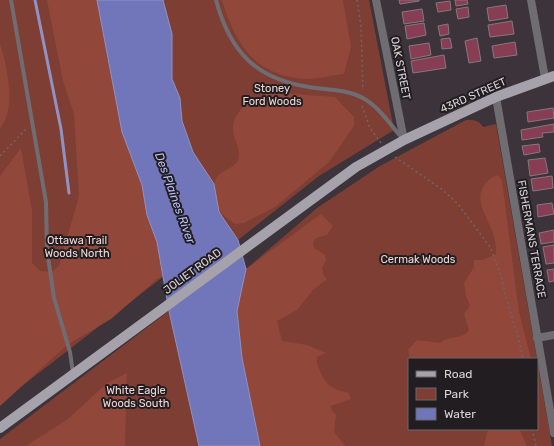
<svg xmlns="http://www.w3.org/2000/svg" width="554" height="446" viewBox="0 0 554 446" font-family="Rubik,sans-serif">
  <rect width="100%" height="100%" fill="#3d343b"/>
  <!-- green -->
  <path fill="#7f3e33" d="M0,0H369L394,130L319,176L238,240L219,212L214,184L193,152L182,122L157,242L164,276L0,403Z
    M466,120C474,120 479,120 483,127L496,124L537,359H409V429H537V360L552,446H260L246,269L317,208L380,166Z
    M169,311L199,446H0V439Z"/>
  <!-- forest -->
  <path fill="#92473b" d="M47,0H97L122,132L142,185L147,215L157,242L164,276L157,279L111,319L67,345L0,406V176L21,148L32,211V263L40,271L51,272L59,266L79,196L74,114L63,81Z
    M222,0H343L351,47L344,74C332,75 319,79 307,79C255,77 236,45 222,0Z
    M0,44C7,65 17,109 0,128Z
    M268,92L335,97L354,117V126L329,162L275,207L244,223L235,224L219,212C216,202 210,184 218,176C225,168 238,168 239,156C240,141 225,132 239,112C248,99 261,101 268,92Z
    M498,175L502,181L519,312L531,359H410L408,350L417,340L440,343C449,335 463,340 469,330L464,314L470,306L466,296L464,283L474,267V260H483L496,254C496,250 496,245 495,241C493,223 471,203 485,184C490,179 491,177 498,175Z
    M321,214L333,226L327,235L316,238L313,242L314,248L325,255L326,261L322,267L323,274L327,279L313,290L297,310L277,321L282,341L307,345L326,353L317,357C316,363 318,365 320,371C327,387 333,389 349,393L351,399L331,406L332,411L336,415L334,432L345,446H260L242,358L237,311L240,292L246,269Z
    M127,373L125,446H26L68,419L107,383Z
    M488,429H519L527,446H484Z"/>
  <!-- water -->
  <path fill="#7076b9" stroke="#9092c3" d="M97,0H163L172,34V79L180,98L182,121L193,152L214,184L219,212L238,240L246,269L237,311L242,358L260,446H199L169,311L157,242L147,215L142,185L122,132Z"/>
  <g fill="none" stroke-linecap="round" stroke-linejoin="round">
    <!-- stream -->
    <path stroke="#9092c3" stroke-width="3" d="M35,0L61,129L69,193"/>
  </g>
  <!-- building -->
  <path fill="#873d53" stroke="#86787b" d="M399,0H419V1L400,4Z
    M455,0H467L468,4L456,6Z
    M450,1L451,10L438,12L436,3Z
    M506,5L508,18L489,21L487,8Z
    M468,7L469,17L458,19L456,9Z
    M422,9L424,21L404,24L402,12Z
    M512,21L514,34L490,37L488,25Z
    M424,23L426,35L407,39L405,26Z
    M448,24L449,34L440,36L438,26Z
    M450,38L452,48L442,49L441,39Z
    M477,38L481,61L469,63L465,41Z
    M515,42L517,55L494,58L492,46Z
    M429,43L431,55L411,59L409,46Z
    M444,55L446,68L413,73L411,61Z
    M553,108L554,118L528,122L527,112Z
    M554,124V132L542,133L543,137L522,140L521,130Z
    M539,144L540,152L524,155L522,146Z
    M545,158L548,173L530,176L528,160Z
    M552,176L553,188L533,191L531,179Z
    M552,203L554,214L538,217L537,205Z
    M554,230V242L541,244L539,233Z
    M554,245V263L546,264L543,247Z
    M554,269V281L549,282L547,270Z"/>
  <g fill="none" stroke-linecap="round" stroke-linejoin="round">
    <!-- path -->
    <path stroke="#6e666c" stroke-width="1.5" stroke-dasharray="2 3" stroke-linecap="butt" d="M357,0L361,26L363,90
      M362,106L370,128L381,143
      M0,156L26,129
      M395,157L443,190L458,204L490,247L499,269L509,308L518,336L523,359
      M532,429L536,446"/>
    <!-- service -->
    <path stroke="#6f6d72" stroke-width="4" d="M11,0L46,202L47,250L54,298L70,352L73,373
      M216,0C230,52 256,79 309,87C327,90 346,89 363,98C379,107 390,124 401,137"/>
    <!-- minor -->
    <path stroke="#6f6d72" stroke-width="8" d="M376,0L404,140
      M531,0L545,78
      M496,97L554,433
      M537,338L554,335"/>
    <!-- primary -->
    <path stroke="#a6a2ab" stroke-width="10" d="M0,428L356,167L404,140L496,97L554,76"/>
  </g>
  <g text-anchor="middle" stroke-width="4" stroke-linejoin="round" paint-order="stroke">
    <!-- street labels -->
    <g font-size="11" fill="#dbd5d9" stroke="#211d20">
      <text transform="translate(401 68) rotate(79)" y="4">OAK STREET</text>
      <text transform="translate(473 95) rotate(-24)" y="4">43RD STREET</text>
      <text transform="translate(532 239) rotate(80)" y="4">FISHERMANS TERRACE</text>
      <text transform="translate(192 271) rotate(-36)" y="4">JOLIET ROAD</text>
    </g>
    <!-- park labels -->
    <g font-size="11" fill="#efd8d4" stroke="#211d20">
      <text x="272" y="92">Stoney<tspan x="272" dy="13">Ford Woods</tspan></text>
      <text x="77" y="244">Ottawa Trail<tspan x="77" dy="13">Woods North</tspan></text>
      <text x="418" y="263">Cermak Woods</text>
      <text x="136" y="394">White Eagle<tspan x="136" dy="13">Woods South</tspan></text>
    </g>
    <!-- water labels -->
    <g font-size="12" font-style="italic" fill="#b8bff7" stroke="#211d20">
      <text transform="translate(175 198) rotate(70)" y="4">Des Plaines River</text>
    </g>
  </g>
  <!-- legend -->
  <rect x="408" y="358" width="130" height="72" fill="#211d20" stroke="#6b676a"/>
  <rect x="416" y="371" width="20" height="6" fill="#a6a2ab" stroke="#6b676a"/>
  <text x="444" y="378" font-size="12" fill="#dbd5d9">Road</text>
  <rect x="416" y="388" width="20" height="12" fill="#7f3e33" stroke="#6b676a"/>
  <text x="444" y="398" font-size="12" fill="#dbd5d9">Park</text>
  <rect x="416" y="408" width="20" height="12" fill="#7076b9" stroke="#6b676a"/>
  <text x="444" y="418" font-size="12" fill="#dbd5d9">Water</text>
</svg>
